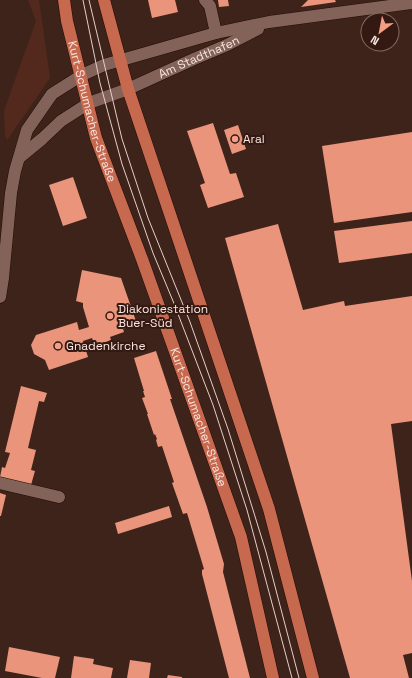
<svg xmlns="http://www.w3.org/2000/svg" width="412" height="678" viewBox="0 0 412 678" font-family="'Space Grotesk',sans-serif">
  <rect width="100%" height="100%" fill="#3e231b"/>
  <!-- green -->
  <path fill="#54291d" d="M28,0H39L50,78L7,140L5,135L4,111L36,21Z"/>
  <!-- building -->
  <path fill="#ea947b" d="M148,0H175L178,12L152,18Z
    M218,0H228L229,6L219,7Z
    M308,0H335L336,2L301,7Z
    M213,123L230,174L236,173L244,197L208,208L200,185L205,183L187,131Z
    M238,125L246,149L232,154L224,130Z
    M412,132V212L334,223L322,146Z
    M73,177L87,218L63,226L49,185Z
    M412,221V253L339,263L334,231Z
    M278,224L303,310L344,301L345,306L412,296V421L391,424L412,581V653L403,655L409,678H350L225,238Z
    M82,270L121,278L137,324L123,329L124,332L110,337L111,340L95,346L92,338L83,341L88,357L49,370L45,360L34,354L31,345L36,335L77,322L79,330L89,327L83,307V303L76,301Z
    M156,351L172,399H170L207,507L224,564L223,572L250,678H229L202,574V570L204,569L187,513L183,514L172,483L174,482L162,446L158,447L156,440L157,439L155,434L154,435L147,414H148L142,398L145,397L143,391H144L134,358Z
    M21,386L47,393L44,402L39,401L28,448L36,450L31,470L35,471L31,485L0,477L2,467L5,468L10,453L5,452Z
    M0,493L6,495L1,516H0Z
    M169,506L172,517L118,534L115,523Z
    M9,647L60,657L55,678H42L5,671Z
    M74,656L94,659L93,664L113,668L111,678H71Z
    M130,660L151,663L149,678H127Z
    M168,675L182,677V678H167Z"/>
  <g fill="none" stroke-linecap="round" stroke-linejoin="round">
    <defs>
      <g id="minor">
        <path d="M205,0L210,6L216,33"/>
        <path id="s1" d="M20,157L42,139L61,121L89,103L128,89L194,59L227,45L258,29"/>
        <path d="M0,297L3,278L11,193L15,171L27,130L52,94L82,75L104,65L216,33L269,22L412,3"/>
        <path d="M0,483L59,497"/>
      </g>
      <g id="major">
        <path id="s2" d="M64,0L67,21L96,138L142,259L241,537L273,678"/>
        <path d="M104,0L128,89L269,509L313,678"/>
      </g>
    </defs>
    <!-- minor casing -->
    <use href="#minor" stroke="#240b05" stroke-width="13"/>
    <!-- major casing -->
    <use href="#major" stroke="#240b05" stroke-width="13"/>
    <!-- minor -->
    <use href="#minor" stroke="#826259" stroke-width="12"/>
    <!-- major -->
    <use href="#major" stroke="#c7694f" stroke-width="12"/>
    <!-- tram -->
    <path stroke="#e3cfc9" stroke-width="1" d="M83,0L100,83L122,164L153,253L173,301L213,405L247,510L292,678
      M89,0L122,139L148,218L190,322L228,429L266,552L299,678"/>
  </g>
  <!-- markers -->
  <g fill="#f49e86" stroke="#331911" stroke-width="1.5">
    <circle cx="235" cy="139" r="4"/>
    <circle cx="110" cy="316" r="4"/>
    <circle cx="58" cy="346" r="4"/>
  </g>
  <g text-anchor="middle" stroke-width="4" stroke-linejoin="round" paint-order="stroke">
    <!-- street labels -->
    <g font-size="12" fill="#f9e6e0" stroke="#331911">
      <text dy="4" stroke="none"><textPath href="#s1" startOffset="207">Am Stadthafen</textPath></text>
      <text dy="4" stroke="none"><textPath href="#s2" startOffset="115">Kurt-Schumacher-Straße</textPath></text>
      <text dy="4" stroke="none"><textPath href="#s2" startOffset="439">Kurt-Schumacher-Straße</textPath></text>
    </g>
    <!-- poi labels -->
    <g font-size="12" fill="#f9e6e0" stroke="#331911" text-anchor="start">
      <text x="243" y="143">Aral</text>
      <text x="118" y="313">Diakoniestation<tspan x="118" dy="14">Buer-Süd</tspan></text>
      <text x="66" y="350">Gnadenkirche</text>
    </g>
  </g>
  <!-- north arrow -->
  <g transform="translate(380 32) rotate(212)"><circle r="19" fill="#331911" stroke="#826b64"/>
  <path d="M0-3L7 15L0 10L-7 15Z" fill="#f49e86"/>
  <text y="-6" font-size="11" font-weight="bold" text-anchor="middle" fill="#f9e6e0">N</text>
  </g>
</svg>
